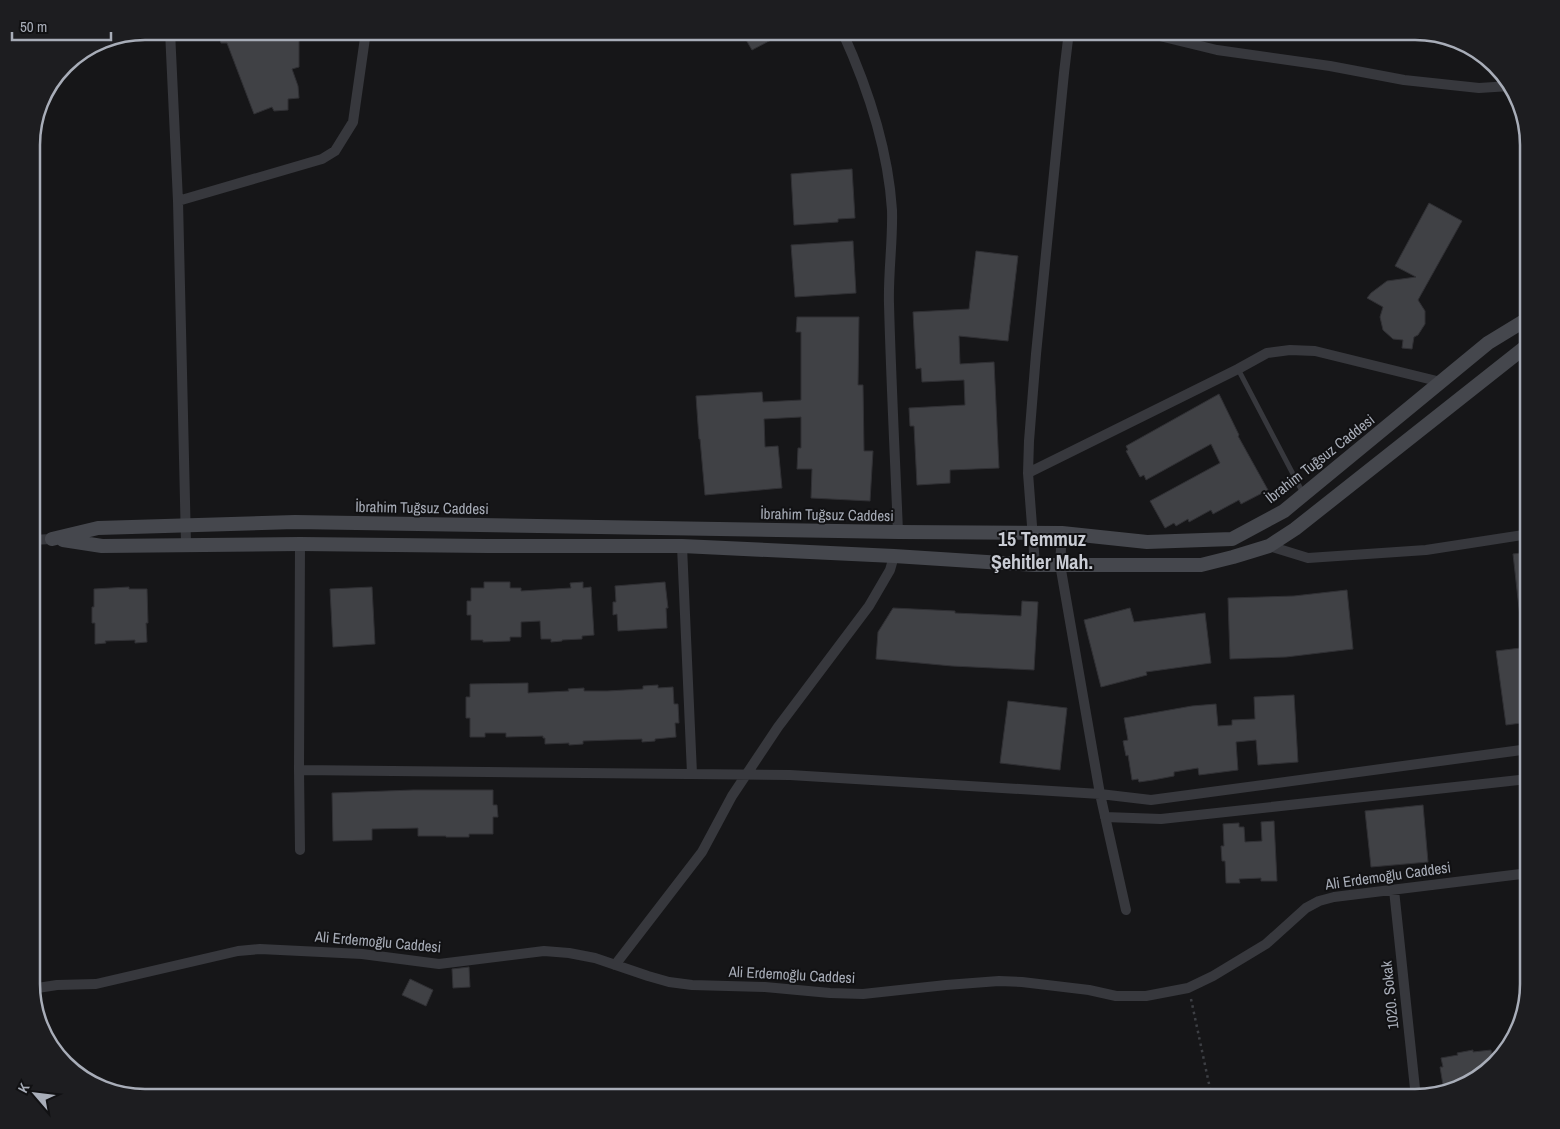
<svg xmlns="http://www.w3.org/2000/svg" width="1560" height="1129" viewBox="0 0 1560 1129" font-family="'Archivo Narrow',sans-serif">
  <rect width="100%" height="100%" fill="#161618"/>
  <!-- building -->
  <path fill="#404145" stroke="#303034" d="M217,31H299V67L292,69L298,86L299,98L288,99V110L274,111L272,107L254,114L227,43H221Z
    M747,31H788L752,50L745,38L749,35Z
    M852,169L855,218L838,219V222L794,225L791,174Z
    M1429,203L1462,221L1418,300L1425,311V324L1418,335L1414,337L1412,349L1402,348L1403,340L1393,339L1383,330L1380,317L1383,307L1367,298L1371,293L1387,281L1416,277L1395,266Z
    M853,241L856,293L795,297L791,245Z
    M976,251L1018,256L1008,341L959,336L960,364L994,362L999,468L950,470V483L917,485L914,426H910L909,408L965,405L964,380L922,382L921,368L916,369L913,312L969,309Z
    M797,317H859L858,385H863L864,451H873L870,501L811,498L812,469H797L798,448H801V417L764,419L765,447L778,446L782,488L705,495L700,439H699L696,396L762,392L763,402L801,400V332H796Z
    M1219,394L1239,435L1238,436L1268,490L1241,504L1239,500L1213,514L1211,510L1189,522L1188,519L1176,526L1174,523L1165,528L1150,501L1220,463L1211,444L1146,480L1144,475L1140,477L1126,451L1128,450L1126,446Z
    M1529,552V634L1522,635L1513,554Z
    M484,582H510V588H521V591L571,588L570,583L583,582V588L591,587L594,635L582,636V639L562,640V641L551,642V639H541L540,621L521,622V637H510V641L483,642V640H471V615H467V601H471V588H484Z
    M665,582L668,608H666L667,628L618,631L617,614L613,615V602H616L615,586Z
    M129,587V589H147L148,623H146L147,642L135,643V640L105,641L106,643L95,644V623H92V607H94V589Z
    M372,587L375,644L333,647L330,589Z
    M1347,590L1353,649L1286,657L1230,659L1228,598L1294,596Z
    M1022,601L1038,602L1034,670L952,666L876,659L878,632L893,608L955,611V613L1021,616Z
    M1130,608L1134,622L1205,613L1211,663L1146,672L1147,675L1101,687L1084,620Z
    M1529,647V722L1506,725L1496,651Z
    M528,683V693L569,691L568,689L584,688V691H607L643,689V686L658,685V688L673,687L674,704H678L679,723H675L676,737L655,739V741L642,742V739L583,741V744L569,745V743L545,744V738H543V736L506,737V733H485V737H470V718H466V697H470V684Z
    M1294,695L1298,762L1258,765L1256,740L1236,742L1238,770L1199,775L1198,768L1174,772V776L1153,780L1139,782L1138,779L1132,780L1128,755L1126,756L1123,741L1128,740L1124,718L1192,706L1216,704L1218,726L1232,725V720L1255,719L1254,697Z
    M1008,701L1067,708L1060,770L1000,763Z
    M413,790H493V805H497L498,817H493V834H469V837H446V836H418V828L372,829V840L333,841L332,793Z
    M1423,805L1428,862L1371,867L1365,811Z
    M1274,821L1277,881H1261V878L1239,879L1240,883H1226L1225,861H1222L1221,846H1224L1223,824L1239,823V827H1244L1245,842L1262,841L1261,822Z
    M469,967L470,987L453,988L452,969Z
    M410,979L433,990L426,1006L402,995Z
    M1473,1050V1052L1491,1050L1493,1063L1466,1086L1444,1091L1440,1067H1443L1441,1058L1458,1055L1457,1053Z"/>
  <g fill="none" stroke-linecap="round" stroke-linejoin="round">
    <!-- path -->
    <path stroke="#3d3f44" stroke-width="2.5" stroke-dasharray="2.5 4" stroke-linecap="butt" d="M1191,999L1212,1098"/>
    <!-- lane -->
    <path stroke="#37383d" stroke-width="5" d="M1238,369L1303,493"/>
    <!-- street -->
    <path stroke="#37383d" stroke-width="10" d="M170,31L178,201L186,544
      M842,31C868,88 888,147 892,210C893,241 888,273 889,304C891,380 895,456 898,532
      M1139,31L1217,50L1330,66L1404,80L1479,88L1510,86
      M178,201L322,159L335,151L353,122L366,31
      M1028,473L1238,369L1267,353L1290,350L1315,351L1441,382
      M1062,533L1060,564L1100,794L1126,910
      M31,540L52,539
      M300,544L299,770L790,775L1100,794L1151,800L1529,749
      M682,546L692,774
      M1269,546L1308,558L1426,550L1529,534
      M1035,565L1028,473L1029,441L1036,354L1064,73L1069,31
      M299,770L300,850
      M1105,817L1161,819L1529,779
      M1394,890L1416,1098
      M615,965L702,852L732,796L778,727L869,606L890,570L894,556
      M31,989L57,985L96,984L238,951L260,949L362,954L439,964L544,951L569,953L595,958L648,976L669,982L692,985L765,987L830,993L863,994L946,985L999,981L1022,982L1089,990L1116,996H1146L1188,988L1213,976L1266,944L1306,908L1319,901L1334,897L1529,873"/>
    <!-- secondary -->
    <path stroke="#45474d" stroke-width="14" d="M52,539L98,528L295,522L898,532L1062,533L1147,542L1232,539L1284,511L1488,343L1529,318
      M63,540L102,546L300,544L487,546H682L894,556L1035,565H1201L1233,557L1269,546L1295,529L1529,344"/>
  </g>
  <g text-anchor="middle" stroke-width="4" stroke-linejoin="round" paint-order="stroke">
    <!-- street labels -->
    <g font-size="15" fill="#a8adb8" stroke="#111113">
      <text transform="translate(1320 459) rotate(-38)" y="5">İbrahim Tuğsuz Caddesi</text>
      <text transform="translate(422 508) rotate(1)" y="5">İbrahim Tuğsuz Caddesi</text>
      <text transform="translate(827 515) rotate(1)" y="5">İbrahim Tuğsuz Caddesi</text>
      <text transform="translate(1388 876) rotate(-8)" y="5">Ali Erdemoğlu Caddesi</text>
      <text transform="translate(378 942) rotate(5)" y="5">Ali Erdemoğlu Caddesi</text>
      <text transform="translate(792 975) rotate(3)" y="5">Ali Erdemoğlu Caddesi</text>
      <text transform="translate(1390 995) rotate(-96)" y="5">1020. Sokak</text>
    </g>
    <!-- district labels -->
    <g font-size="20" font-weight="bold" fill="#c9ccd4" stroke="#111113">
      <text x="1042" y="546">15 Temmuz<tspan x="1042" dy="23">Şehitler Mah.</tspan></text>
    </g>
  </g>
  <!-- crop -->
  <path d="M0 0H1560V1129H0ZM145 40H1415A105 105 0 0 1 1520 145V984A105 105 0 0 1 1415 1089H145A105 105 0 0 1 40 984V145A105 105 0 0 1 145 40Z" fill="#1d1d20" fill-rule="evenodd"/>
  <path fill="none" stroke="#a8adb8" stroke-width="2.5" d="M145 40H1415A105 105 0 0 1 1520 145V984A105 105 0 0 1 1415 1089H145A105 105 0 0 1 40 984V145A105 105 0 0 1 145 40Z"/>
  <!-- north arrow -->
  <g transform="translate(35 1094) rotate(298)" stroke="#111113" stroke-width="4" paint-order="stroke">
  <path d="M0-4L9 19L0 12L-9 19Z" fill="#a8adb8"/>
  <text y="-8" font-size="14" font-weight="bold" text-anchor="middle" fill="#a8adb8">K</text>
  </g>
  <!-- scale -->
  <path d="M12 32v8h99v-8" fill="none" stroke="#a8adb8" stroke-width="2.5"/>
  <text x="20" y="32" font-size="15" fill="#a8adb8" stroke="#111113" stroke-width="4" paint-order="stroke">50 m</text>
</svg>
